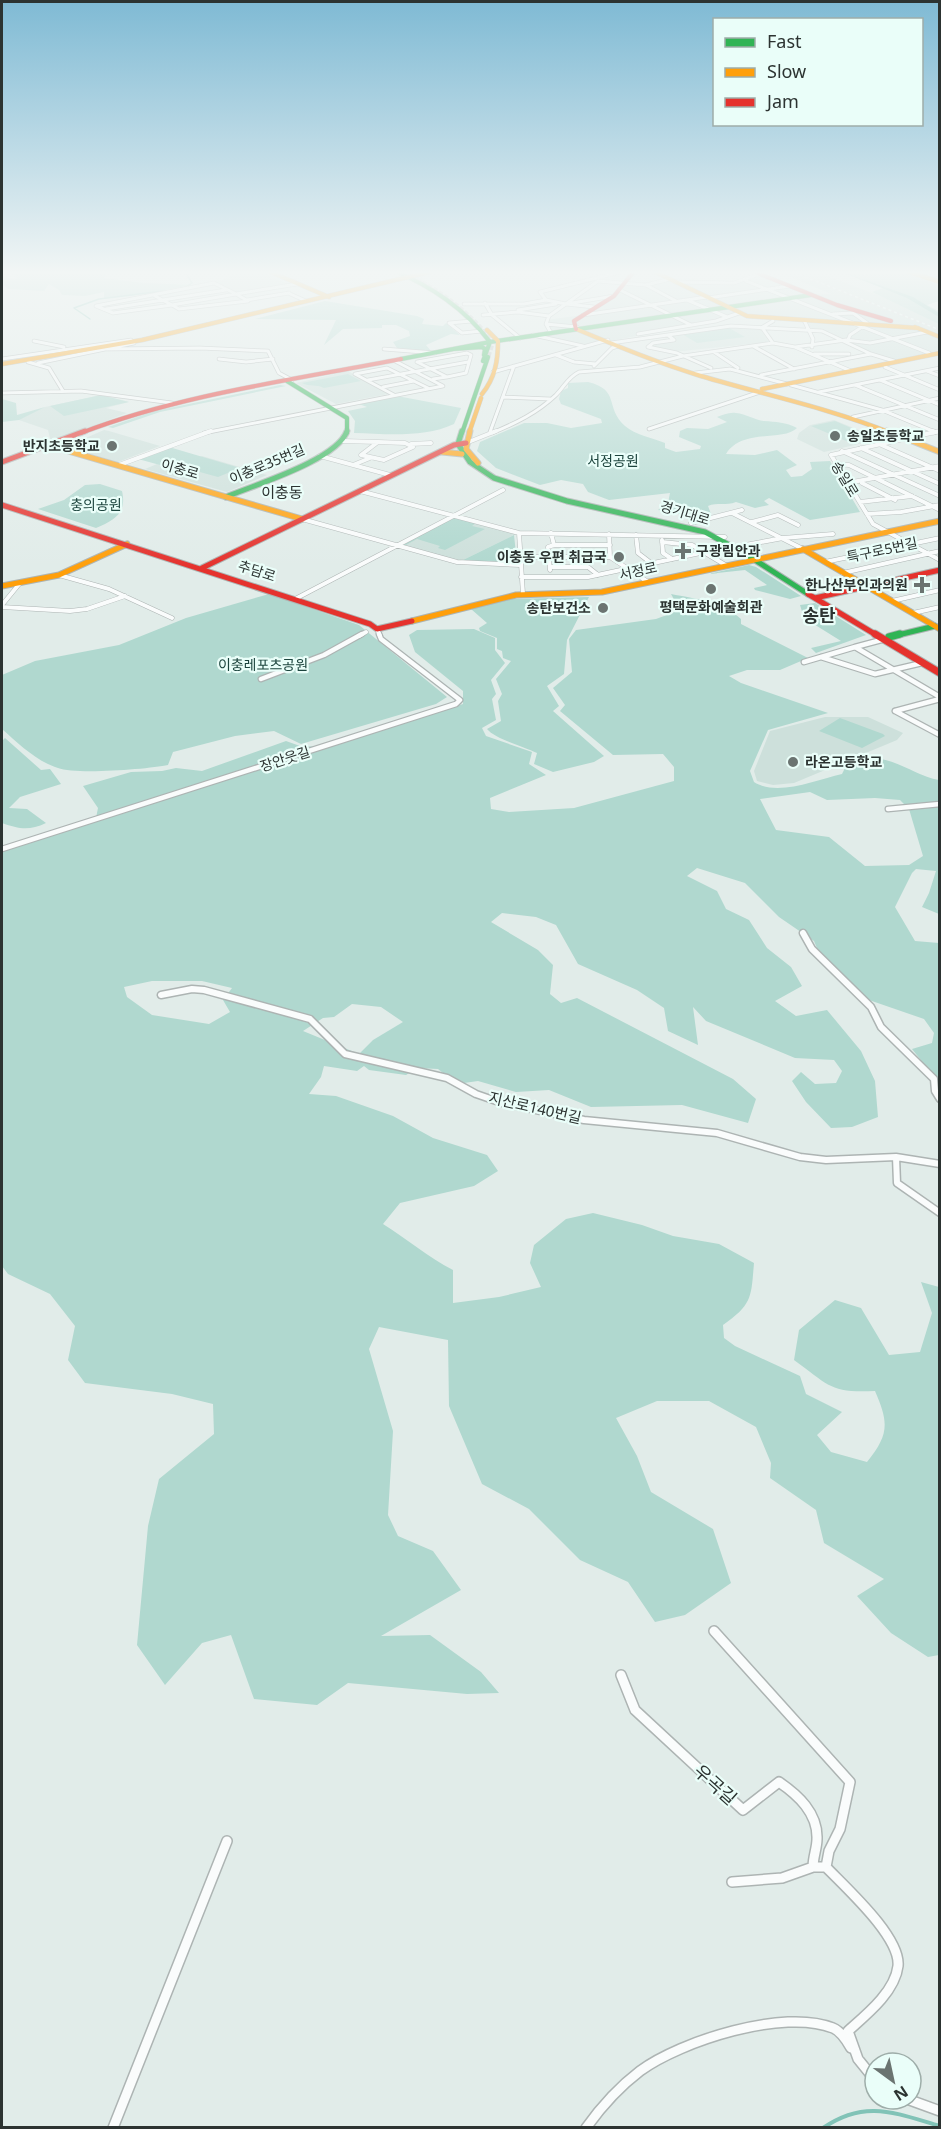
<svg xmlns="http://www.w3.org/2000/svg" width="941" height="2129" viewBox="0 0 941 2129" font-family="'Noto Sans','Noto Sans KR',sans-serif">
  <rect width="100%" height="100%" fill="#e1ece9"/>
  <!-- built -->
  <path fill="#cde0db" d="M774,270H811L915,309L939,321L940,350L894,361L854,347L846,340L822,331L809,330L804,320L763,319L739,313L716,321L584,346L533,335L551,333L546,320L583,315L614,296L626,283L646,285L670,279L675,282L691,279L730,284L746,281L759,274L811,295L831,294Z
    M259,271L288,284L238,293L215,283L233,275Z
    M730,327L761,330L769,342L673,352L650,346L676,341L671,336Z
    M348,371L388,394L336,404L296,383Z
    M101,395L129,402L106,408L127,413L51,442L48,430L16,419L45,407Z
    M834,420L881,439L824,452L797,439L799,433L810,425Z
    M104,430L109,431L160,446L118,462L65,447Z
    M202,456L267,475L227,492L145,469L157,464L171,468Z
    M454,517L516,534L461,561L400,545Z
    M825,717H868L903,733L897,740L794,783L773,785L757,781L754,771L770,731Z"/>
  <!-- green -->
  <path fill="#b0d8cf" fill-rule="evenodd" d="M109,270L104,278L143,283L192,285L132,296L104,298V292L85,296L62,295L59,290L49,284L44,291L8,289L2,283V277L17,279L12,272Z
    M835,270H854L865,275L896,270L939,285V301L927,305L939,311V324L872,292L883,288Z
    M325,301L417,316L424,319L422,324L443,326L446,323L460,335L451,334L426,345L431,351L397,348L393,342L410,336L409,331L396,325H382V328L343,329L324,345L336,320L255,319Z
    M729,328L745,337L697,343L682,334Z
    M348,374L361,381L324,388C316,384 310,387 302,383Z
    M588,382C621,390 604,407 625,426C635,435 653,438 665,443V448L676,452L700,449L701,446L679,437L680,431L687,428L708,429L727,422L717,417C723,415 729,412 736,413C746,414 755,420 764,421C776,422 786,422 797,428C783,442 742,428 726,454L755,455L777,450L797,465L786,470L791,477L802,476L812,469L810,462L830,461L860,512L810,520L769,498L764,501L769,505L755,508L736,502C726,506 717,502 708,506L711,514L698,517L658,510L668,503L670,493L609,500L588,492L583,484L561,480L540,485L496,468L477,451L480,442L524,423H547L571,428L602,423L601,419L561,404L559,399L561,391L568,388V383Z
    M280,385L286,386L160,412L113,428L108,427L155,411Z
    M101,395L129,402L64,416L50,406Z
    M397,396L461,408L454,424C424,438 386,434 354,433L355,421L348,411L367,407L356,403Z
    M2,399L16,403L17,415L45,407L19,420L2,422Z
    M835,421L870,436L851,443L811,426Z
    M169,447L240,468L218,477L178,466L171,468L138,459Z
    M100,484L122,491C127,513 115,520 96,528L38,509L64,500L85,485Z
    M454,517L476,523L472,526L485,529L445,550L438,548L440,546L417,539L404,546L400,545Z
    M514,535L517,563L461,561Z
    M749,565L756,567L801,596L790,599L755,590L754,588L767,585L745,570L708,574Z
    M269,594L359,625L447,697L436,704L301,744L274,731L235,736L173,752L168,765C149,769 76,775 58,768C36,761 19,744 2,729V675L35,661L119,645L186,618Z
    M671,594C696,599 721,601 741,619V624L808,658L780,670H747L729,676L741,683L828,713L768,730L750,771L754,782C777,797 816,780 842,774L846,766C854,763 865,758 873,758C897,759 916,776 939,780V914L922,907L929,893L936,871L916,869L912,873L895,907L915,941L939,943V1093L936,1079L912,1049L932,1043L934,1033L924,1019L869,1000L858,992L819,953L814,941L779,917L745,883L697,868L687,876L717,891L726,909L749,920L767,948L791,967L802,986L775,1001L796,1016L827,1010L861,1051L875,1081L878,1117L852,1127L831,1128L806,1102L792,1081L801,1072L815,1084L836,1083L842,1071L834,1060L795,1058L706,1021L693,1007L698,1045L668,1031L664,1008L637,990L578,964L556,925L536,917L502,913L491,922L538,950L553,965L550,994L561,1003L577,998L733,1079L756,1099L748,1123L682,1105L591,1107L549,1090L516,1092L478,1081L457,1084L438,1069L417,1068L406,1075L369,1070L364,1066L357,1071L324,1066L321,1077L309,1094L336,1096L393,1116L433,1138L487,1155L498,1171L474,1186L400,1203L383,1224C407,1239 428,1257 453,1270V1303L499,1297L541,1287L530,1263L534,1245L566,1219L593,1213L642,1225L673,1236L719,1244L754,1263C751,1297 753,1304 723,1325L724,1338L735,1346L800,1376L806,1394L842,1412L817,1435L831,1452L867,1462C889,1435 889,1423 875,1391C830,1393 830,1386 794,1360L799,1330L835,1300L861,1308L889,1355L920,1352L932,1313L921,1282L939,1287V1655L928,1657L891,1633L857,1596L884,1579L824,1543L816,1510L770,1478L771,1463L756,1427L709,1401H657L616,1418L637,1456L651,1492L713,1529L731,1583L685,1615L655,1622L628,1582L580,1560L529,1509L482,1484L449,1406L448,1340L379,1327L369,1349L393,1431L388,1515L398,1536L433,1551L461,1590L381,1636L430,1635L481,1672L499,1693L467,1694L348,1683L317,1705L254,1699L231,1635L202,1643L165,1685L137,1645L148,1526L159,1479L214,1434L213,1404L172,1394L85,1383L68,1360L75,1326L50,1294L8,1274L2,1266V848L96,818L98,808L83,786L131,772L162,771L176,768L202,771L286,741L300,746L326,747L463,704V691L415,652L409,635L417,630L474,629L495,638V650L505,663L491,680L496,694L492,699L496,720L482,728L486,736L532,752L529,764L546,775L490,798L491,809L509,812L574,808L674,781V767L663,754L613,755L560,711L565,705L553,688L572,672L569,639L576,630L656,619L680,610ZM810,792L827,800L875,798L900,800L909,809L923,856L909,865L865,866L829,837L776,830L760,799ZM152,981H202L232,988L223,1000L230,1012L209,1024L152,1015L127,997L124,987ZM352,1004L381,1007L403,1022L373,1040L359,1054L303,1031L323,1018L334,1017Z
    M589,597L567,640L564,674L547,686L559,706L553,711L604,756L594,762L553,772L534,764L537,753C523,746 495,739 487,729L501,721L498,701L502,694L496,679L511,661L503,658L502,651L497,649V638L480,631L479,628L487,623L471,609L512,599Z
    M815,603L866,635L816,653L811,648L841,641L804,618L800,605Z
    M840,718L883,734L885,736L862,748L819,731Z
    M5,738L41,770L50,769L61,784L20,797L9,808L27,809L46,823C29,831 19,829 2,823V741Z"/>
  <!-- water -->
  <path fill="#81c3b7" d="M837,270L913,297L939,313V317L907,298Z"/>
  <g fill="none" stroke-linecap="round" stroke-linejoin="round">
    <!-- stream-far1 -->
    <path stroke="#81c3b7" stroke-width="1.5" d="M184,270L192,283L186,287
      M90,319L74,308L99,299L163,291"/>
    <!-- stream -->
    <path stroke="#81c3b7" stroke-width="4" d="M823,2128C865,2099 895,2113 940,2126"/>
    <!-- primary-tunnel -->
    <path stroke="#bdc7c4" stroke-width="4.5" stroke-dasharray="4.5 2" stroke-linecap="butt" d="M403,270L422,280
      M416,279C447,295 471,315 493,342L488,357"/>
    <defs>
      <path id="street-far4" d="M670,279L646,285L676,301
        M746,281L929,353
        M675,282L734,283L759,274
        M620,290L691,325
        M288,293L306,301
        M236,294L297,284
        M155,296L172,305
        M708,298L790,286
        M247,300L289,293
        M546,300L540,292L629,270
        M687,300L727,317
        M485,303L492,315L520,338
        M464,304H524L546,300L566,304
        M172,305L179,309L248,301L236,294
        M172,305L113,313L96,306L214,283L236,294
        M172,305L236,294
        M594,307L566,304L614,296
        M106,309L226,290
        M518,310L556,304
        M833,314L853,313L867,323
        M483,315L518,312L549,316
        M583,315L707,297
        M804,320L813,339L812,347
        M472,321L449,323L462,333L482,331
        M546,324L577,327
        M761,328L773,321
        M763,329L773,343L795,347L851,371
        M551,333L546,324L549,316L598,281L646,285
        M638,334L716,321L739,313
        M533,335L583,346
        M669,336L674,340L653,343L648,347L677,353L711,368
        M848,340L850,335L862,327
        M34,341L64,347
        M611,343L731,326L822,331L871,354
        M753,346L794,369
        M795,347L846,340L870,343L927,332
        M107,349L200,348L268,351L279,373L292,380
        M384,349L435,353
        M714,352L738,368
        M467,353L471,355L466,373L447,377L417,362Z
        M814,354H849
        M556,355L574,362L596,364
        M2,359L131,340
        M219,359L246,362L273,359
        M28,362L49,368L63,391
        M38,363L134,343
        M594,366L612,348L618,346
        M885,367L940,390
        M927,371L940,376
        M493,372L608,340
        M695,373L730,369L787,384
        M761,375L871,354L894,361
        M433,379L447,377
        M368,380L468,362
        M880,380L940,405
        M791,385L882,410L935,432
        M855,385L940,420
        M383,387L414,381
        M819,392L940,368
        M2,393L81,391L172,403
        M394,395L355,374L387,368L428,388
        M503,397L550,399
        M853,417L940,398
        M649,429L760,392
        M490,432L514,366
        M204,433L443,386L395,361
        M492,433C516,423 537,413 556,395C564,387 568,377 579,372L640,367L683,356L773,343
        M933,433L940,431"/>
      <path id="street-far3" d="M933,431L935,432
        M940,431L831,455L873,524L940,560
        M343,441L378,442
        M378,442L405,443L413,447L384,460L361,455Z
        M466,443L496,431
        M411,444L431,443
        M879,444L940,471
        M861,448L940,484
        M842,451L940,496
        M320,456L390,475
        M835,464L849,465L940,510
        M119,465L211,431
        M353,465L370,458
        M847,483L940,466
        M862,483L895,500
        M360,491L519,533L725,537
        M860,502L912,496
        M732,513L803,549
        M867,514L901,512L940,505
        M302,519L457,562L520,565
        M752,522L778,515L798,525
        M691,523L742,510
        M519,533L523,594
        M609,534L610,557L648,582
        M636,535L638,553L651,563
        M662,540L663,553L672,559
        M662,542L692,545L727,566
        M554,545H610
        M740,546L783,538L833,534
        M520,557H610
        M825,562L940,538
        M550,567H588L598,575
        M550,570L548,547L554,545L551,533
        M843,573L940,551
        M59,575L109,589L172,618
        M521,577H588L705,552
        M297,598L503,490
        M892,601L940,590
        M2,605L20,583
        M2,607L70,611L87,609L125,596
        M913,613L940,607
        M377,629L380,636
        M359,636L366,632"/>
      <path id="street-far2" d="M885,639L855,647L940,697
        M821,657L875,674L922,663
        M804,662L855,647
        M261,679L324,655L362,634
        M895,711L940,735
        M895,711L940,699
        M888,809L940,804
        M2,849L456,704L460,700L381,639L379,634"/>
      <path id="street-far1" d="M803,933L812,949L871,1007L881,1027L934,1079L935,1091L940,1099
        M161,995L192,989L204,990L310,1019L345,1054L447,1078L476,1094L502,1103L584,1120L717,1133L800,1157L826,1160L896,1157L940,1164
        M896,1157L897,1183L940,1213"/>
      <path id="street" d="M714,1631L850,1782L840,1829L829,1851L826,1867C845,1887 901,1937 898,1966C895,1992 866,2015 848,2031L858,2059L875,2080
        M621,1675L635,1710L743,1810L779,1782C798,1795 818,1813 817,1839C817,1848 813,1857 813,1867H826
        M732,1882L782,1878L813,1867
        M907,2099L940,2111
        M113,2128L227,1841
        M586,2128C601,2107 619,2087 640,2071C681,2041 784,2008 833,2028C841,2031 847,2041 851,2048"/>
      <path id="fast-far2" d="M393,270C432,287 464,308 490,342L483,361
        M453,349L482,347L485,349L484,355
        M401,359L490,342L811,295
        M287,381L347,418V433
        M462,433L488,357"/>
      <path id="fast-far1" d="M462,431L458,444L470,462L494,478L567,501L705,532L744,553L808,594
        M226,497C254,485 337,460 347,431
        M894,636L935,626"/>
      <path id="fast" d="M889,637L900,634"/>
      <path id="slow-far1" d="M266,270L329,297
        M651,270L747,316L918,328
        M903,270L940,282
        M915,327L940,337
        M576,329C617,346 658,363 701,376C765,395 829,408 891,433
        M2,364L142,340L438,270
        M762,389L940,353
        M482,394C495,378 498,361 498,341L487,330
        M469,433L481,398"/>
      <path id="slow" d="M470,431L466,449L478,463
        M887,431L940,452
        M51,446L302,519
        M442,452L462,454
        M803,549L940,629
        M2,586L59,575L127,544
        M412,621L516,595L602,592L940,521"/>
      <path id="jam-far2" d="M750,270L837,305L891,321
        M576,329L574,321L614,296L635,270
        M81,433C183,394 293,380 401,359"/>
      <path id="jam-far1" d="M2,462L85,431
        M2,505L370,624L377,629L412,621
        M202,568L454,445L466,443
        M808,594L878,636
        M815,598L940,570"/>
      <path id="jam" d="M875,634L940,673"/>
    </defs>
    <!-- street-far4 casing -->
    <use href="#street-far4" stroke="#adb4b3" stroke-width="4.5"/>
    <!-- street-far3 casing -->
    <use href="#street-far3" stroke="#adb4b3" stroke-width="5"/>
    <!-- street-far2 casing -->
    <use href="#street-far2" stroke="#adb4b3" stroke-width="7"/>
    <!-- street-far1 casing -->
    <use href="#street-far1" stroke="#adb4b3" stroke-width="9"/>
    <!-- street casing -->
    <use href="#street" stroke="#adb4b3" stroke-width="12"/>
    <!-- fast-far2 casing -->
    <use href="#fast-far2" stroke="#adb4b3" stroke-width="5"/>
    <!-- fast-far1 casing -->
    <use href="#fast-far1" stroke="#adb4b3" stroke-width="7"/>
    <!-- fast casing -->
    <use href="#fast" stroke="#adb4b3" stroke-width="9"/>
    <!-- slow-far1 casing -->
    <use href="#slow-far1" stroke="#adb4b3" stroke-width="5"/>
    <!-- slow casing -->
    <use href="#slow" stroke="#adb4b3" stroke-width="7"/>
    <!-- jam-far2 casing -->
    <use href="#jam-far2" stroke="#adb4b3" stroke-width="5"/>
    <!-- jam-far1 casing -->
    <use href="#jam-far1" stroke="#adb4b3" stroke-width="7"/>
    <!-- jam casing -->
    <use href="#jam" stroke="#adb4b3" stroke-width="9"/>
    <!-- street-far4 -->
    <use href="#street-far4" stroke="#fafcfc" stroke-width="3"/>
    <!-- street-far3 -->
    <use href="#street-far3" stroke="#fafcfc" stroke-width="4"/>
    <!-- street-far2 -->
    <use href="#street-far2" stroke="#fafcfc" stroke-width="4.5"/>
    <!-- street-far1 -->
    <use href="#street-far1" stroke="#fafcfc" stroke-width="6"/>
    <!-- street -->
    <use href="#street" stroke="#fafcfc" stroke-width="9"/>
    <!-- fast-far2 -->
    <use href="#fast-far2" stroke="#30b455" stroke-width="4"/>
    <!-- fast-far1 -->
    <use href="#fast-far1" stroke="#30b455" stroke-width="5"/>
    <!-- fast -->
    <use href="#fast" stroke="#30b455" stroke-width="7"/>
    <!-- slow-far1 -->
    <use href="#slow-far1" stroke="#ff9f0a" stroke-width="4"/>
    <!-- slow -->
    <use href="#slow" stroke="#ff9f0a" stroke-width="5"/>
    <!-- jam-far2 -->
    <use href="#jam-far2" stroke="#e5322d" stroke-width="4"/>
    <!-- jam-far1 -->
    <use href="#jam-far1" stroke="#e5322d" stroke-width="5"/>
    <!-- jam -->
    <use href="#jam" stroke="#e5322d" stroke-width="7"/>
    <defs>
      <path id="rail" d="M788,270L940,330"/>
    </defs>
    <!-- rail casing -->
    <use href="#rail" stroke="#d4d7d6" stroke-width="2"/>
    <!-- rail -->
    <use href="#rail" stroke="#eafef9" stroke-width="1.5" stroke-dasharray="3" stroke-linecap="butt"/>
  </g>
  <!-- sky -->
  <linearGradient id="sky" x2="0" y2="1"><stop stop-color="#7fbad4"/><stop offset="0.48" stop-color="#f2f6f5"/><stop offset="1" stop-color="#f2f6f5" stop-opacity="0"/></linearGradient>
  <rect width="941" height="568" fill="url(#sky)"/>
  <!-- markers -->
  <g fill="#6b7471" stroke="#eafef9" stroke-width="2">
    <circle cx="835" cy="436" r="6"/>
    <circle cx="112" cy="446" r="6"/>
    <path d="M680 542h6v6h6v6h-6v6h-6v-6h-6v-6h6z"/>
    <circle cx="619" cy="557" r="6"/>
    <path d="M919 576h6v6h6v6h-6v6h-6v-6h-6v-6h6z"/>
    <circle cx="711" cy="589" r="6"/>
    <circle cx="603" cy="608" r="6"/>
    <circle cx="793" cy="762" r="6"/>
  </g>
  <g text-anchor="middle" stroke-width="4.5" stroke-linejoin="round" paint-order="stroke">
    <!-- far-poi labels -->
    <g font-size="14" font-weight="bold" fill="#2c3331" stroke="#eafef9" text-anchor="end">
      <text x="847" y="441" text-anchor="start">송일초등학교</text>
      <text x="100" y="451">반지초등학교</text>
      <text x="696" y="556" text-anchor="start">구광림안과</text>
      <text x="607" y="562">이충동 우편 취급국</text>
      <text x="908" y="590">한나산부인과의원</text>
      <text x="711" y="612" text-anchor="middle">평택문화예술회관</text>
      <text x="591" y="613">송탄보건소</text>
      <text x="805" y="767" text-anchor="start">라온고등학교</text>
    </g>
    <!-- far-park labels -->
    <g font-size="14" fill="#1c443d" stroke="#eafef9">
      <text x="613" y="466">서정공원</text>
      <text x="96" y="510">충의공원</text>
      <text x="263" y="670">이충레포츠공원</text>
    </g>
    <!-- far-street labels -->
    <g font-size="14" fill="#2c3331" stroke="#eafef9">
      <text transform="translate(267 464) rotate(-23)" y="5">이충로35번길</text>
      <text transform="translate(180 469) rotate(16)" y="5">이충로</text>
      <text transform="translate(845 479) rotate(59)" y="5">송일로</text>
      <text transform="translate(685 513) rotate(17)" y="5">경기대로</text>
      <text transform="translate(882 550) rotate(-12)" y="5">특구로5번길</text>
      <text transform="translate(257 571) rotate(18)" y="5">추담로</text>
      <text transform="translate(638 571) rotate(-12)" y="5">서정로</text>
      <text transform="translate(285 759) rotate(-18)" y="5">장안웃길</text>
    </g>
    <!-- far-quarter labels -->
    <g font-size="15" fill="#2c3331" stroke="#eafef9">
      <text x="282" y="498">이충동</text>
    </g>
    <!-- street labels -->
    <g font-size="15" fill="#2c3331" stroke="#eafef9">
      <text transform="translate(535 1108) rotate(13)" y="5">지산로140번길</text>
    </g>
    <!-- far-district labels -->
    <g font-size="18" font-weight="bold" fill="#2c3331" stroke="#eafef9">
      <text x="819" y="622">송탄</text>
    </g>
    <!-- near-street labels -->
    <g font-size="18" fill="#2c3331" stroke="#eafef9">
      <text transform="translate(715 1785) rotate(42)" y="6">우곡길</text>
    </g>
  </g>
  <!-- border -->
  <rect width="941" height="2129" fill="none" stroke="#2c3331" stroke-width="6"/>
  <!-- legend -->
  <rect x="713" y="18" width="210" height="108" fill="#eafef9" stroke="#9eada9" stroke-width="1.5"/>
  <rect x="725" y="38" width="30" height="9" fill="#30b455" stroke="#9eada9" stroke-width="1.5"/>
  <text x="767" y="48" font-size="18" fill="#2c3331">Fast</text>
  <rect x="725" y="68" width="30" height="9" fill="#ff9f0a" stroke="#9eada9" stroke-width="1.5"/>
  <text x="767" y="78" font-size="18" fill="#2c3331">Slow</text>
  <rect x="725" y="98" width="30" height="9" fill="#e5322d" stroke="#9eada9" stroke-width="1.5"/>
  <text x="767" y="108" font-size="18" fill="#2c3331">Jam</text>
  <!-- north arrow -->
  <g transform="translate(893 2081) rotate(147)"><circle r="28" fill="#eafef9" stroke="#9eada9" stroke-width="1.5"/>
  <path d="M0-4.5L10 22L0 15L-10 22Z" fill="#6b7471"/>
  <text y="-9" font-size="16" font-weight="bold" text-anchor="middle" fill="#2c3331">N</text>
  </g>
</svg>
